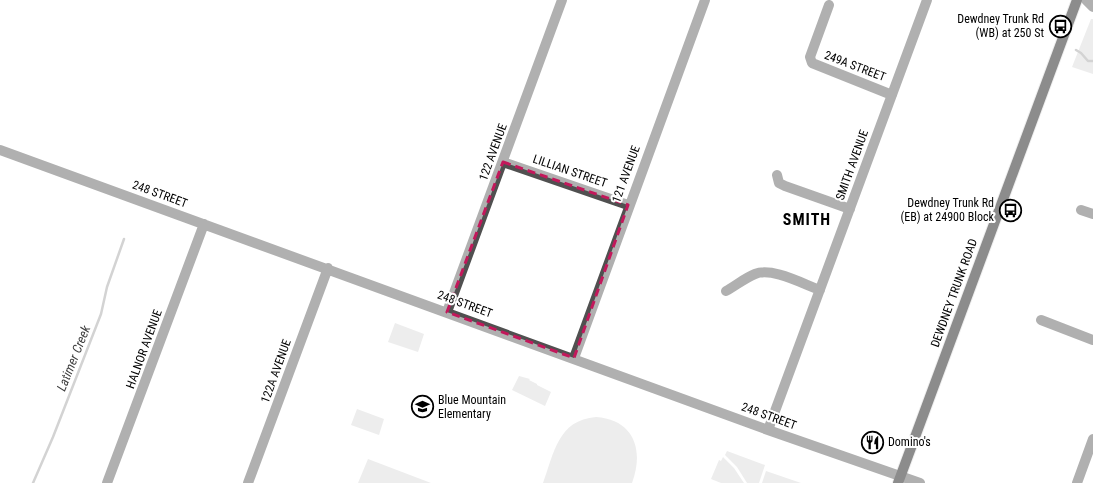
<svg xmlns="http://www.w3.org/2000/svg" width="1093" height="483" viewBox="0 0 1093 483" font-family="'Roboto Condensed',sans-serif">
  <rect width="100%" height="100%" fill="#fff"/>
  <!-- green -->
  <path fill="#d7d7d7" d="M1091,19H1093V74L1072,67Z
    M395,323L424,334L418,352L388,342Z
    M519,376L530,379L529,380L537,384V385L551,392L545,406L512,390Z
    M357,409L384,419L379,435L351,425Z
    M596,417C635,420 644,451 632,483H543C554,453 558,420 596,417Z
    M727,451L765,465L759,483H747L737,467L725,455Z
    M723,457L734,468L744,483H721L711,479L719,460L721,461Z
    M368,459L431,483H358Z
    M766,471L801,483H762Z"/>
  <g fill="none" stroke-linecap="round" stroke-linejoin="round">
    <!-- stream -->
    <path stroke="#9e9e9e" stroke-width="2.5" d="M1076,50L1081,53L1088,61H1093
      M33,483L53,437L101,314L107,287L124,239"/>
    <defs>
      <path id="major" d="M898,483L1077,0"/>
    </defs>
    <!-- major casing -->
    <use href="#major" stroke="#dbdbdb" stroke-width="12"/>
    <!-- minor -->
    <path stroke="#505050" stroke-width="10" d="M1086,0L1093,7
      M829,5L810,57L812,63L892,95
      M0,150L768,430L920,483
      M503,162L628,205
      M777,175L779,183L785,186L850,209
      M1081,210L1093,214
      M726,291C735,286 745,278 755,274C772,267 803,284 820,290
      M447,312L562,0
      M1041,320L1093,340
      M574,358L705,0
      M768,430L927,0
      M107,483L204,224
      M248,483L328,268
      M1077,483L1093,439"/>
    <!-- major -->
    <use href="#major" stroke="#000" stroke-width="10"/>
  </g>
  <!-- marked area -->
  <path d="M0 0H1093V483H0ZM503,162L628,205L574,358L447,312Z" fill="#fff" fill-opacity=".55" fill-rule="evenodd"/>
  <path fill="none" stroke="#c2185b" stroke-width="3" stroke-dasharray="8 5" stroke-linejoin="round" d="M503,162L628,205L574,358L447,312Z"/>
  <!-- icons -->
  <defs>
    <symbol id="bus-ring" viewBox="-11 -11 22 22"><circle r="9.5" fill="#fff" stroke="#000" stroke-width="1.5"/><path d="M-5-6H5V4H4V6H2V4H-2V6H-4V4H-5ZM-3.5-4V0h7V-4ZM-3.5 1.2v1.5H-2V1.2ZM2 1.2v1.5H3.5V1.2Z" fill="#000"/></symbol>
    <symbol id="school-ring" viewBox="-11 -11 22 22"><circle r="9.5" fill="#fff" stroke="#000" stroke-width="1.5"/><path d="M0-5L7-2L0 1L-7-2ZM-4 1L0 2.5L4 1V4Q0 6-4 4Z" fill="#000"/></symbol>
    <symbol id="restaurant-ring" viewBox="-11 -11 22 22"><circle r="9.5" fill="#fff" stroke="#000" stroke-width="1.5"/><path d="M-5-6h1v4h1v-4h1v4h1v-4h1v5L-1.5 .5V6h-2V.5L-5-1ZM5-6V6H3V1.5H1.5Q1.5-4 5-6Z" fill="#000"/></symbol>
  </defs>
  <g fill-rule="evenodd">
    <use href="#bus-ring" x="1048" y="14" width="25" height="25"/>
    <use href="#bus-ring" x="998" y="198" width="25" height="25"/>
    <use href="#school-ring" x="410" y="394" width="25" height="25"/>
    <use href="#restaurant-ring" x="860" y="430" width="25" height="25"/>
  </g>
  <g text-anchor="middle" stroke-width="4" stroke-linejoin="round" paint-order="stroke">
    <!-- poi labels -->
    <g font-size="12" fill="#000" stroke="#fff" text-anchor="end">
      <text x="1044" y="23">Dewdney Trunk Rd<tspan x="1044" dy="14">(WB) at 250 St</tspan></text>
      <text x="994" y="207">Dewdney Trunk Rd<tspan x="994" dy="14">(EB) at 24900 Block</tspan></text>
      <text x="438" y="404" text-anchor="start">Blue Mountain<tspan x="438" dy="14">Elementary</tspan></text>
      <text x="888" y="446" text-anchor="start">Domino's</text>
    </g>
    <!-- street labels -->
    <g font-size="12" fill="#000" stroke="#fff">
      <text transform="translate(855 66) rotate(21)" y="4">249A STREET</text>
      <text transform="translate(493 152) rotate(-70)" y="4">122 AVENUE</text>
      <text transform="translate(852 165) rotate(-70)" y="4">SMITH AVENUE</text>
      <text transform="translate(570 171) rotate(19)" y="4">LILLIAN STREET</text>
      <text transform="translate(626 174) rotate(-70)" y="4">121 AVENUE</text>
      <text transform="translate(160 194) rotate(20)" y="4">248 STREET</text>
      <text transform="translate(954 293) rotate(-70)" y="4">DEWDNEY TRUNK ROAD</text>
      <text transform="translate(465 304) rotate(20)" y="4">248 STREET</text>
      <text transform="translate(144 349) rotate(-70)" y="4">HALNOR AVENUE</text>
      <text transform="translate(276 371) rotate(-70)" y="4">122A AVENUE</text>
      <text transform="translate(769 416) rotate(20)" y="4">248 STREET</text>
    </g>
    <!-- water labels -->
    <g font-size="13" font-style="italic" fill="#3f3f3f" stroke="#fff">
      <text transform="translate(73 358) rotate(-68)" y="5">Latimer Creek</text>
    </g>
    <!-- district labels -->
    <g font-size="16" font-weight="bold" letter-spacing="1" fill="#000" stroke="#fff">
      <text x="807" y="225">SMITH</text>
    </g>
  </g>
</svg>
